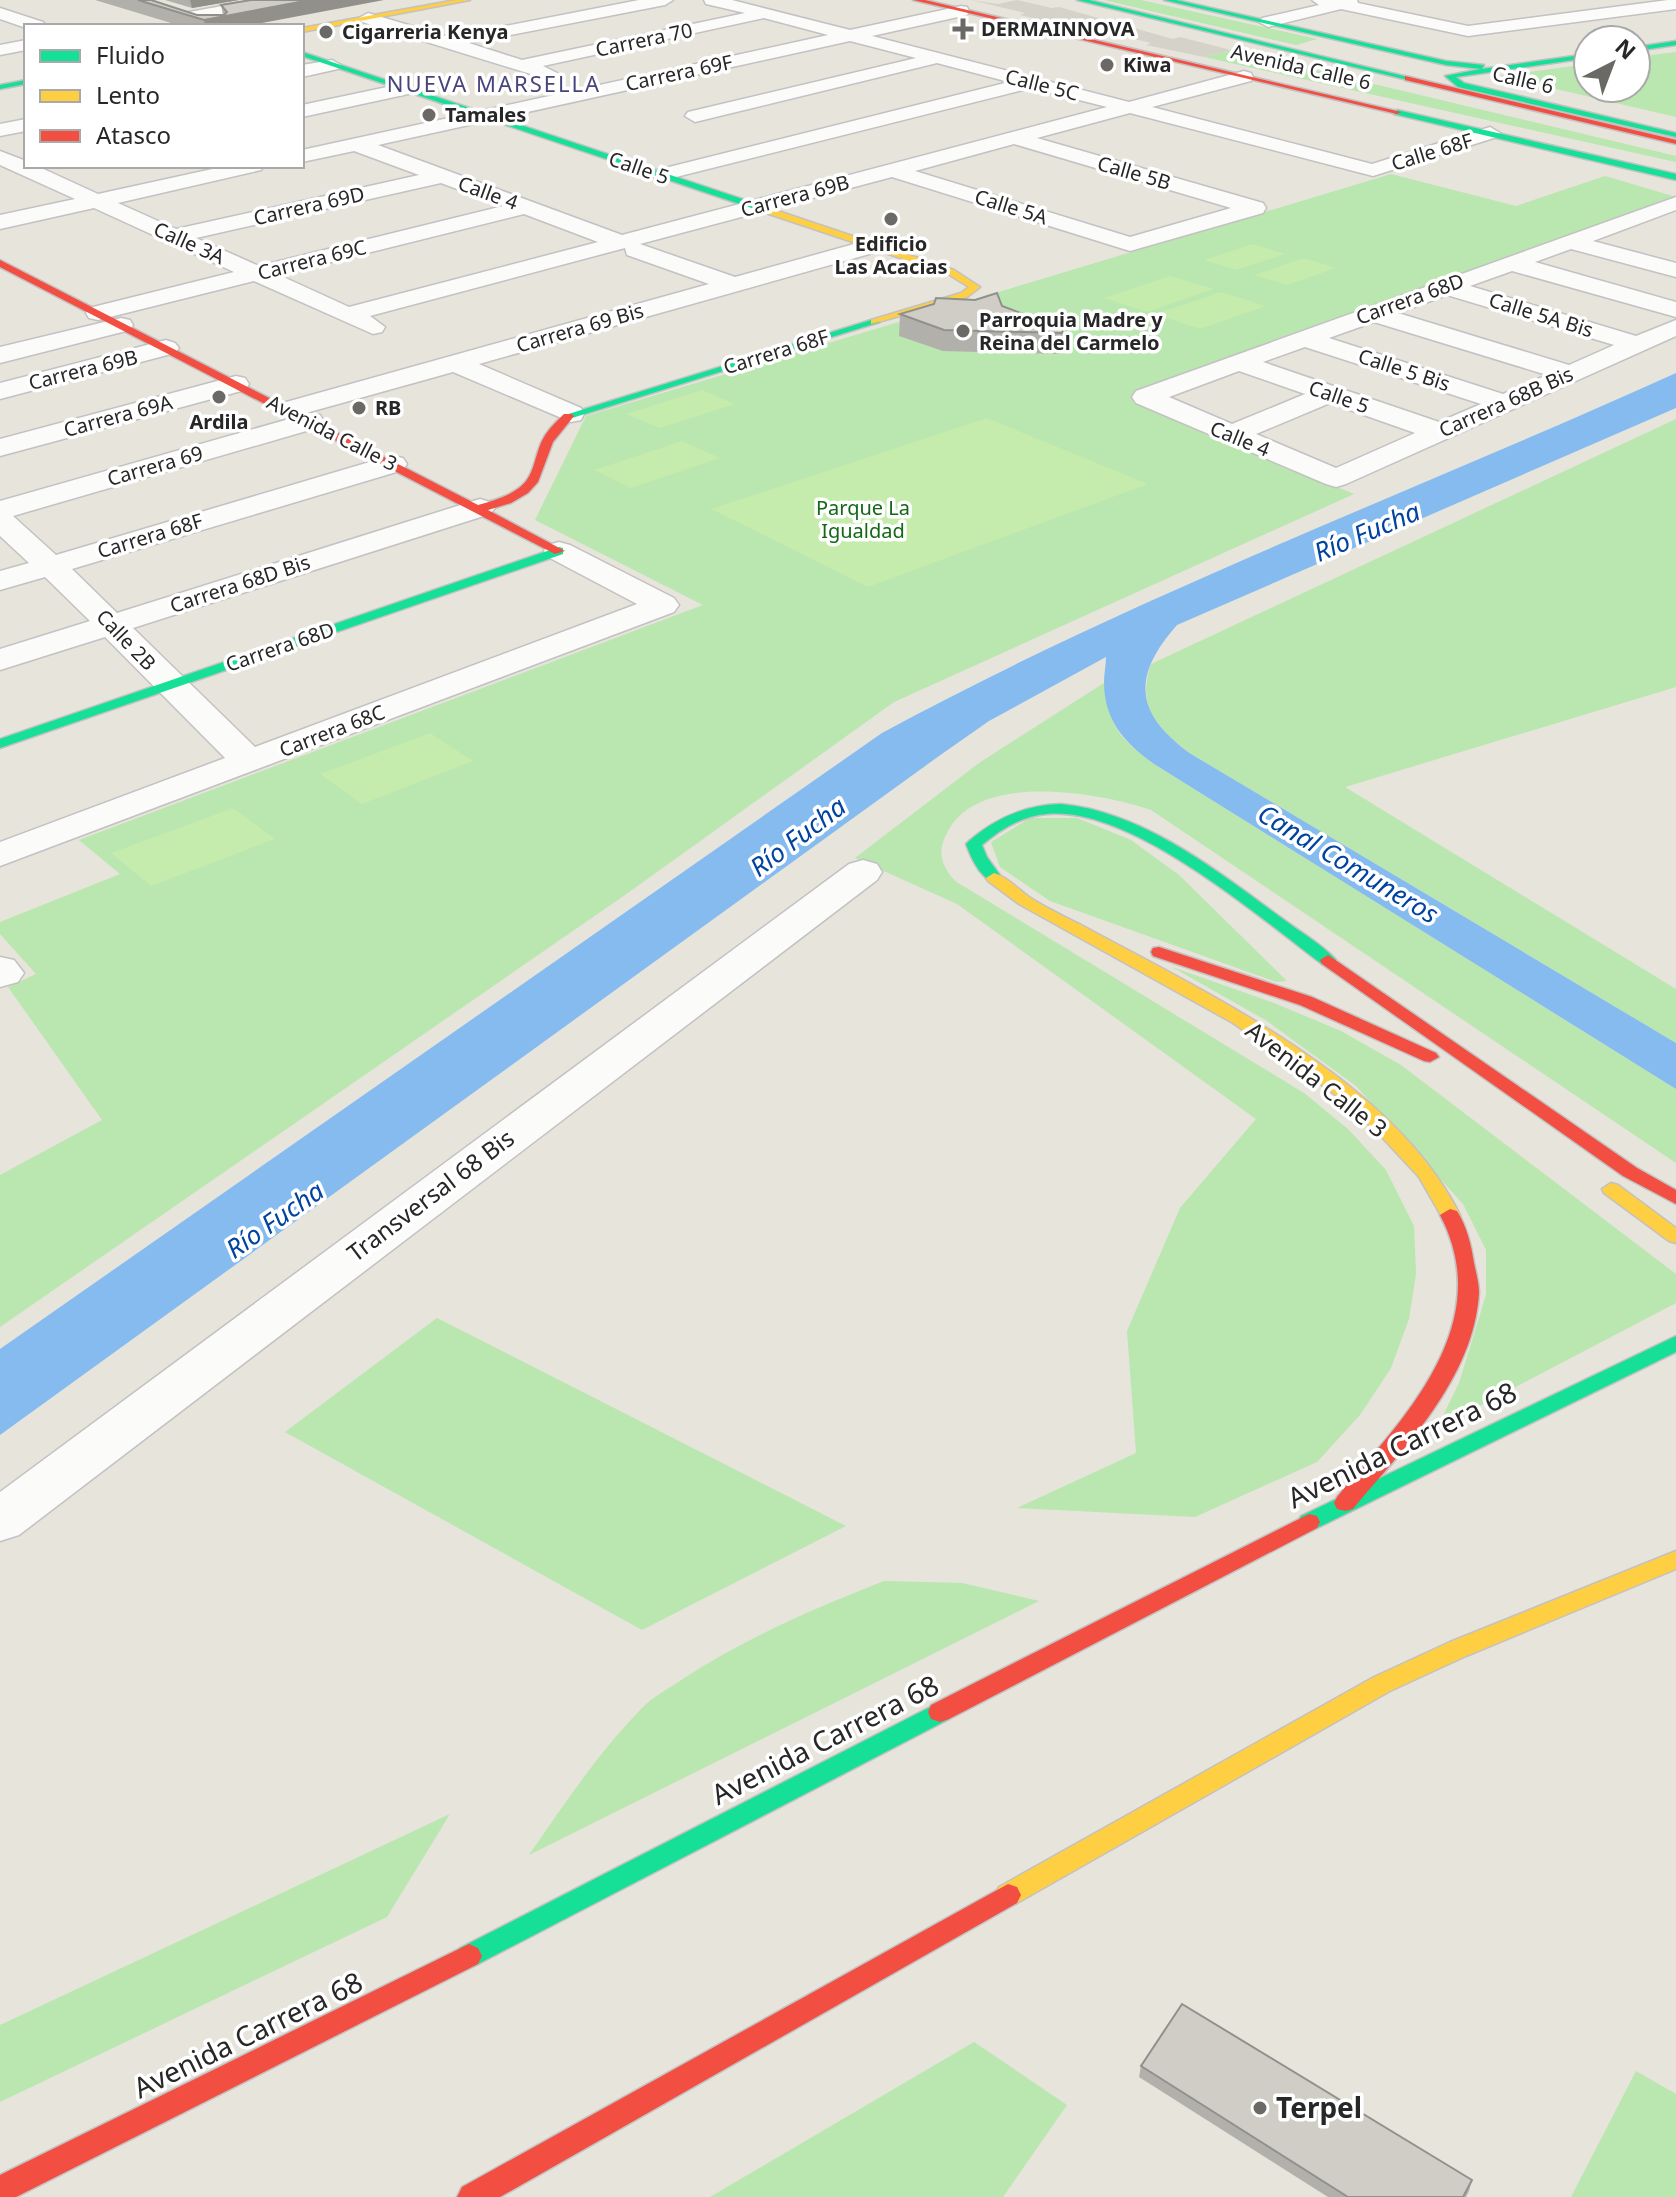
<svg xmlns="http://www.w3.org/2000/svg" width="1676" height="2197" viewBox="0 0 1676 2197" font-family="'Noto Sans',sans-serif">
  <rect width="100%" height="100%" fill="#e6e4db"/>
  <!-- green -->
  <path fill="#bae6b0" d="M1104,0H1141L1317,39L1296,45Z
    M1231,50L1676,156V162L1204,57Z
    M1676,52V117L1500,76L1588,64V88H1636V57Z
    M1391,174L1516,206L1605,176L1676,197L1138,391L1131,397L1134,403L1354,494L894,702L625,895L0,1327V1175L102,1120L8,987L36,974L0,934V922L120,874L79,840L703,605L535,520L586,416Z
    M1676,419V687L1345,787L1676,989V1043L1191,754C1158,730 1136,708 1151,664Z
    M1104,683C1110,728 1118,737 1154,764L1676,1089V1163L1151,810C1100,793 980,771 948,831C937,851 940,864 955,881L1304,1093L1348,1129L1386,1170L1414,1226L1416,1274L1409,1319L1391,1368L1360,1415L1317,1462L1195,1517L1017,1508L1136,1453L1127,1331L1180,1208L1256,1119L957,904L855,858L979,763Z
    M1030,818H1077L1131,840L1179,875L1287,981L1276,982L1050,901L1000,867L991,842Z
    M1172,967L1274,1003L1341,1031L1401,1065L1676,1274V1303L1437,1428L1459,1383L1486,1295V1250L1463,1204L1356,1086L1267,1021Z
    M437,1318L846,1526L642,1630L285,1432Z
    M884,1581L962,1583L1039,1601L529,1855C565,1803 601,1749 645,1705C657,1694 673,1686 686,1677C748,1637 815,1608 884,1581Z
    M450,1814L387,1917L0,2102V2025Z
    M974,2042L1067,2105L1003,2197H710Z
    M1636,2071L1676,2094V2197H1571Z"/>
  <!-- pitch -->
  <path fill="#c5ebad" d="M1253,244L1285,254L1236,270L1204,260Z
    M1304,258L1336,268L1287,285L1254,275Z
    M1170,276L1214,289L1147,312L1104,298Z
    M1221,292L1266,306L1200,329L1155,314Z
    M702,390L735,404L660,428L626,414Z
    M987,418L1148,484L868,587L711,509Z
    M682,441L720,458L631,488L594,470Z
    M430,733L473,761L362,804L320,774Z
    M233,808L275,839L151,886L111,853Z"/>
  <!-- plaza -->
  <path fill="#d5d3c9" d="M971,0L998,4L1017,0L1052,8L1059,7L1173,39L1180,37L1231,50L1204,57L1146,45L1151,43L1075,24L1067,26L1020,15L1025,13Z"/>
  <!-- water -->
  <path fill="#86bbf0" d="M1676,373V408L1177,625C1131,677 1135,714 1191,754L1676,1043V1089L1154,764C1125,743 1104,721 1104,682C1104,674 1106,665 1106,657L989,721L939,756L0,1435V1349L882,733C1138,594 1411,493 1676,373Z"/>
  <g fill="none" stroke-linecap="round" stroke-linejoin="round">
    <defs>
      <path id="street" d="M256,0H292L284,5L189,22L180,17L189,12Z
        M639,0H673L665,5L469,43L522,60L745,13L706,4L704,0H732L850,30L961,6L967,7L969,11L967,15L872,36L1129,102L1244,71L1251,73L1253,77L1251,81L1152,107L1372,164L1490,127L1500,133L1497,137L1373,176L1130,113L1037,138L1263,203L1266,208L1263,213L1130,251L892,177L640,244L735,277L872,239L880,241L883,246L880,251L479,364L581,408L584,414L581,420L571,422L453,372L288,418L279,416L275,410L279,404L709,284L627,255L625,248L370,316L385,327L382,332L373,334L254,281L98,320L89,318L86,313L89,308L234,272L94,208L0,229V215L75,199L0,165V151L26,161V166H37L98,194L226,166H264L261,170L118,203L176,229L419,175L354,151L302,162V150L828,35L764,18L543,66L559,74L550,80L362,22L359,18L368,13L449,37ZM850,41L916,58L688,112L685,116L695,122L937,63L1009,82L653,171L650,175L660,181L1031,88L1107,107L622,235L378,145ZM1014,144L1231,208L1130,237L915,171ZM441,183L503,206L259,266L196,238ZM524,214L598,242L349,307L279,275Z
        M1312,0H1357L1358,3L1468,26L1668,0H1676V9L1468,36L1341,9L1268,27L1259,22L1262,18L1319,5Z
        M0,8L43,22L46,26L26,28L0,19Z
        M26,40V50L0,55V45Z
        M332,60L341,65L338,69L302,77V65Z
        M406,83L415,89L413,93L302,117V105Z
        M26,119V131L0,136V124Z
        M1676,197V210L1593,241L1676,263V277L1571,249L1535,262L1676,302V317L1512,271L1470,286L1636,336L1676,320V336L1346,484L1336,487L1326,484L1136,403L1132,397L1136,391ZM1447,295L1614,345L1569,365L1398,313ZM1374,322L1547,375L1503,394L1329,338ZM1305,347L1481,404L1439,422L1263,362ZM1239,371L1305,394L1232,424L1169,397ZM1330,403L1415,433L1336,468L1256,434Z
        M121,318L130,320L133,325L130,330L0,363V347Z
        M166,340L175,343L179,348L175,353L0,399V383Z
        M236,376L245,378L249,384L245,390L0,456V439Z
        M310,413L320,415L324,421L320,427L13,516L56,555L383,458L393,456L403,458L407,464L403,470L72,569L117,613L470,502L480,499L490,502L495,508L490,514L133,628L255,747L637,604L548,557L544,551L548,545L559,542L570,545L674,598L679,605L674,612L0,866V842L225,758L105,637L0,670V649L90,621L45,577L0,590V571L29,563L0,536V501Z
        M863,860L877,864L882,872L877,880L19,1535L0,1541V1492L849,864Z
        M0,957L14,960L24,973L18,982L0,987Z"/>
      <path id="fast" d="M1077,0H1089L1412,78L1408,80Z
        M1164,0H1176L1446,61L1484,65L1482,69L1588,54V58L1456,77L1464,83L1676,133V137L1458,87L1445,76L1481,69L1446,65Z
        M1676,41V45L1636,51V47Z
        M302,52L775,210L776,212L769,214L302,56Z
        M26,80V84L0,89V85Z
        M1397,110L1676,174V180L1394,114Z
        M871,320L880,322L572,418L562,416Z
        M559,547L563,548V554L0,748V739Z
        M1061,804C1144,812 1217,871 1283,919C1300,932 1322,944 1336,960L1334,964H1322C1256,915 1131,806 1047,814C1022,816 1001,829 982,845L987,857L1002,878L994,883C980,877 971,858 966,844L969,841C996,818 1025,805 1061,804Z
        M1676,1336V1352L1317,1528L1309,1530L1301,1528L1298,1522L1301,1516Z
        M940,1702L949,1705L952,1712L949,1719L478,1964L469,1968L460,1964L456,1956L460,1948Z"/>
      <path id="slow" d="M456,0H470L302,32V28Z
        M772,209L954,270L980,287L967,297L871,324V320L961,293L969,287L948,274L769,214Z
        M994,873C1007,877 1018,889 1029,897C1046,908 1065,917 1083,926C1210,995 1393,1080 1460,1215L1457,1219H1443L1419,1177L1378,1133L1333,1093L1233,1023L1019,904L988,881L986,878Z
        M1611,1183L1618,1185L1676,1228V1243L1669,1241L1604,1193L1602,1189Z
        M1676,1551V1569L1466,1656L1390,1691L1017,1903L1008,1906L999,1903L995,1895L999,1887L1374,1677L1450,1642Z"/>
      <path id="jam" d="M913,0H925L1401,112L1397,114Z
        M1405,76L1676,140V144L1405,80Z
        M0,260L478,505C492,501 507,497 519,488C534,477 534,459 541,443C546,431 555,423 564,414H572L574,416L553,442L538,482L528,493L511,503L488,510L565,551L555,554L0,267Z
        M1159,947L1312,997L1436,1053L1439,1057L1430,1062L1424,1061L1300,1005L1153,956L1151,952L1153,948Z
        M1328,955L1637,1168L1676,1190V1204L1623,1176L1322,964L1320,960Z
        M1450,1209L1457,1211C1467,1227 1471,1244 1474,1263C1476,1273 1479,1283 1479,1293C1474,1378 1404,1448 1353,1509L1345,1511L1337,1509L1334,1503L1337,1497C1403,1419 1498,1325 1440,1215Z
        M1309,1514L1317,1516L1320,1522L1317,1528L949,1719L940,1722L931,1719L928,1712L931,1705Z
        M1008,1884L1017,1887L1021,1895L1017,1903L500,2197H457L462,2187Z
        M469,1944L478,1948L482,1956L478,1964L16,2197H0V2175Z"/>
    </defs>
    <!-- street casing -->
    <use href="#street" stroke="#c3c1c2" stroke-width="3"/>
    <!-- fast casing -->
    <use href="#fast" stroke="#c3c1c2" stroke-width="3"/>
    <!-- slow casing -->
    <use href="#slow" stroke="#c3c1c2" stroke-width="3"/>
    <!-- jam casing -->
    <use href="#jam" stroke="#c3c1c2" stroke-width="3"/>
    <!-- street -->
    <use href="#street" fill="#fbfbfa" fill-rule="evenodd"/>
    <!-- fast -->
    <use href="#fast" fill="#16e098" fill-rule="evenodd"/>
    <!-- slow -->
    <use href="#slow" fill="#ffcf43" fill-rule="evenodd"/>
    <!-- jam -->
    <use href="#jam" fill="#f24e42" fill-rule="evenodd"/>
  </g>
  <!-- wall -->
  <path fill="#b2b0aa" d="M95,0H151L197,15H223L221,5L246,26H181Z
    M165,0H239L192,8Z
    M1002,306L1063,329L1061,354L943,351L899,336L900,314Z
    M1141,2066L1472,2180L1469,2191L1466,2197H1328L1139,2077Z"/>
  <!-- shaded-wall -->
  <path fill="#91908b" d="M190,0H239L192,8Z
    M310,0H384L246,26H205L204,20Z"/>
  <!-- building -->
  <path fill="#cfcdc6" stroke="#91908b" stroke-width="2" d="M138,0H151L197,15H224L227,12L221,5L251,0H310L204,20Z
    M997,293L1002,306L1063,329L1062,333L944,330L900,314L934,304L936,298L975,300Z
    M1182,2004L1472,2180L1463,2197H1348L1141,2066Z"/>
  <!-- markers -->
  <g fill="#6a6966" stroke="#fff" stroke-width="3">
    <path d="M959 17h8v8h8v8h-8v8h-8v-8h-8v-8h8z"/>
    <circle cx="326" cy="32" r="8"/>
    <circle cx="1107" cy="65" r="8"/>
    <circle cx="429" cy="115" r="8"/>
    <circle cx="891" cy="219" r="8"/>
    <circle cx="963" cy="331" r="8"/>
    <circle cx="219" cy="397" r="8"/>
    <circle cx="359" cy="408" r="8"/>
    <circle cx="1260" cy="2108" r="8"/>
  </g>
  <g text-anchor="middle" stroke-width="7" stroke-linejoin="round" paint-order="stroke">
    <!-- far-poi labels -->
    <g font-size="20" font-weight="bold" fill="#272727" stroke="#fff" text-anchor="start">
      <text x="981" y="36">DERMAINNOVA</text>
      <text x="342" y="39">Cigarreria Kenya</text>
      <text x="1123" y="72">Kiwa</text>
      <text x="445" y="122">Tamales</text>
      <text x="891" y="251" text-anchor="middle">Edificio<tspan x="891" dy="23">Las Acacias</tspan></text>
      <text x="979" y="327">Parroquia Madre y<tspan x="979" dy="23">Reina del Carmelo</tspan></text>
      <text x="375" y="415">RB</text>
      <text x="219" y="429" text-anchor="middle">Ardila</text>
    </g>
    <!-- far-street labels -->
    <g font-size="20" fill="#272727" stroke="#fff">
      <text transform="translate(644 40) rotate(-12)" y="7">Carrera 70</text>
      <text transform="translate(1301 67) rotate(13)" y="7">Avenida Calle 6</text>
      <text transform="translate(679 73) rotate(-12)" y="7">Carrera 69F</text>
      <text transform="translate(1523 80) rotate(13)" y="7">Calle 6</text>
      <text transform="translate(1042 85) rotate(14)" y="7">Calle 5C</text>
      <text transform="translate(1432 152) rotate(-17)" y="7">Calle 68F</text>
      <text transform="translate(639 168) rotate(19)" y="7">Calle 5</text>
      <text transform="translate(1134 173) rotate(16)" y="7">Calle 5B</text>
      <text transform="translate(488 193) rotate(20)" y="7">Calle 4</text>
      <text transform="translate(795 196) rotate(-15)" y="7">Carrera 69B</text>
      <text transform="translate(309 206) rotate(-13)" y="7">Carrera 69D</text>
      <text transform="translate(1011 207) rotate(17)" y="7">Calle 5A</text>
      <text transform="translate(189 243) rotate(24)" y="7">Calle 3A</text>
      <text transform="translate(312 260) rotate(-14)" y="7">Carrera 69C</text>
      <text transform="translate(1410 299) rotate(-20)" y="7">Carrera 68D</text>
      <text transform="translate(1541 315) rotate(17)" y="7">Calle 5A Bis</text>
      <text transform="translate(580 328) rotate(-16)" y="7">Carrera 69 Bis</text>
      <text transform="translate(776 352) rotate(-17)" y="7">Carrera 68F</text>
      <text transform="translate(83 370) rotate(-14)" y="7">Carrera 69B</text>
      <text transform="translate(1404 370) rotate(18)" y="7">Calle 5 Bis</text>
      <text transform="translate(1339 397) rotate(19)" y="7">Calle 5</text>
      <text transform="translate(1506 402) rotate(-24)" y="7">Carrera 68B Bis</text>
      <text transform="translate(118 416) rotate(-15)" y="7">Carrera 69A</text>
      <text transform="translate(332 433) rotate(27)" y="7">Avenida Calle 3</text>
      <text transform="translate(1240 439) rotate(22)" y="7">Calle 4</text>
      <text transform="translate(155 466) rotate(-16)" y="7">Carrera 69</text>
      <text transform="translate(150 536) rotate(-17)" y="7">Carrera 68F</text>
      <text transform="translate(240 584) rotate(-18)" y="7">Carrera 68D Bis</text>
      <text transform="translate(126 640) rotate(46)" y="7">Calle 2B</text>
      <text transform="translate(280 647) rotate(-19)" y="7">Carrera 68D</text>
      <text transform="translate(332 731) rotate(-21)" y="7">Carrera 68C</text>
    </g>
    <!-- far-park labels -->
    <g font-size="20" fill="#126815" stroke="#fff">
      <text x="863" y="515">Parque La<tspan x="863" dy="23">Igualdad</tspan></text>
    </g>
    <!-- far-neighbourhood labels -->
    <g font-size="22" letter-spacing="2" fill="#47447b" stroke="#fff">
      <text x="494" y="92">NUEVA MARSELLA</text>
    </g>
    <!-- street labels -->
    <g font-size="24" fill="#272727" stroke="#fff">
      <text transform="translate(1316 1080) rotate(38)" y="8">Avenida Calle 3</text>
      <text transform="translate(431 1196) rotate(-37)" y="8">Transversal 68 Bis</text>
    </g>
    <!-- water labels -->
    <g font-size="26" font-style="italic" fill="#0143a0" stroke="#fff">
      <text transform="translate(1367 532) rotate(-23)" y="9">Río Fucha</text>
      <text transform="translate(798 837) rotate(-37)" y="9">Río Fucha</text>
      <text transform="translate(1348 864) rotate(31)" y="9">Canal Comuneros</text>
      <text transform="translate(275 1220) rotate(-35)" y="9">Río Fucha</text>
    </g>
    <!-- near-street labels -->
    <g font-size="28" fill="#272727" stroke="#fff">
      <text transform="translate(1402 1445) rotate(-26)" y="10">Avenida Carrera 68</text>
      <text transform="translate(825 1740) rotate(-27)" y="10">Avenida Carrera 68</text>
      <text transform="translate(248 2035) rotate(-26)" y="10">Avenida Carrera 68</text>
    </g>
    <!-- near-poi labels -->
    <g font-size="28" font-weight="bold" fill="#272727" stroke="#fff" text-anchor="start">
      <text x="1276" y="2118">Terpel</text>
    </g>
  </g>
  <!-- legend -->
  <rect x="24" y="24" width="280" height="144" fill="#ffffff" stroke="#a9a9a9" stroke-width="2"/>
  <rect x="40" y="50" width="40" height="12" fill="#16e098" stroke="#a9a9a9" stroke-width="2"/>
  <text x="96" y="64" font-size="24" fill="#272727">Fluido</text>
  <rect x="40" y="90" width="40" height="12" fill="#ffcf43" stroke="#a9a9a9" stroke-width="2"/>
  <text x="96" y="104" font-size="24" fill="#272727">Lento</text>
  <rect x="40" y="130" width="40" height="12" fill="#f24e42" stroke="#a9a9a9" stroke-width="2"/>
  <text x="96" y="144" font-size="24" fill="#272727">Atasco</text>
  <!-- north arrow -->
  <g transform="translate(1612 64) rotate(42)"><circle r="38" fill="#ffffff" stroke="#a9a9a9" stroke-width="2"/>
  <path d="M0-6L14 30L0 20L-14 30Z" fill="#6a6966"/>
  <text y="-12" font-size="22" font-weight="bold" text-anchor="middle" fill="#272727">N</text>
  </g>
</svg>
